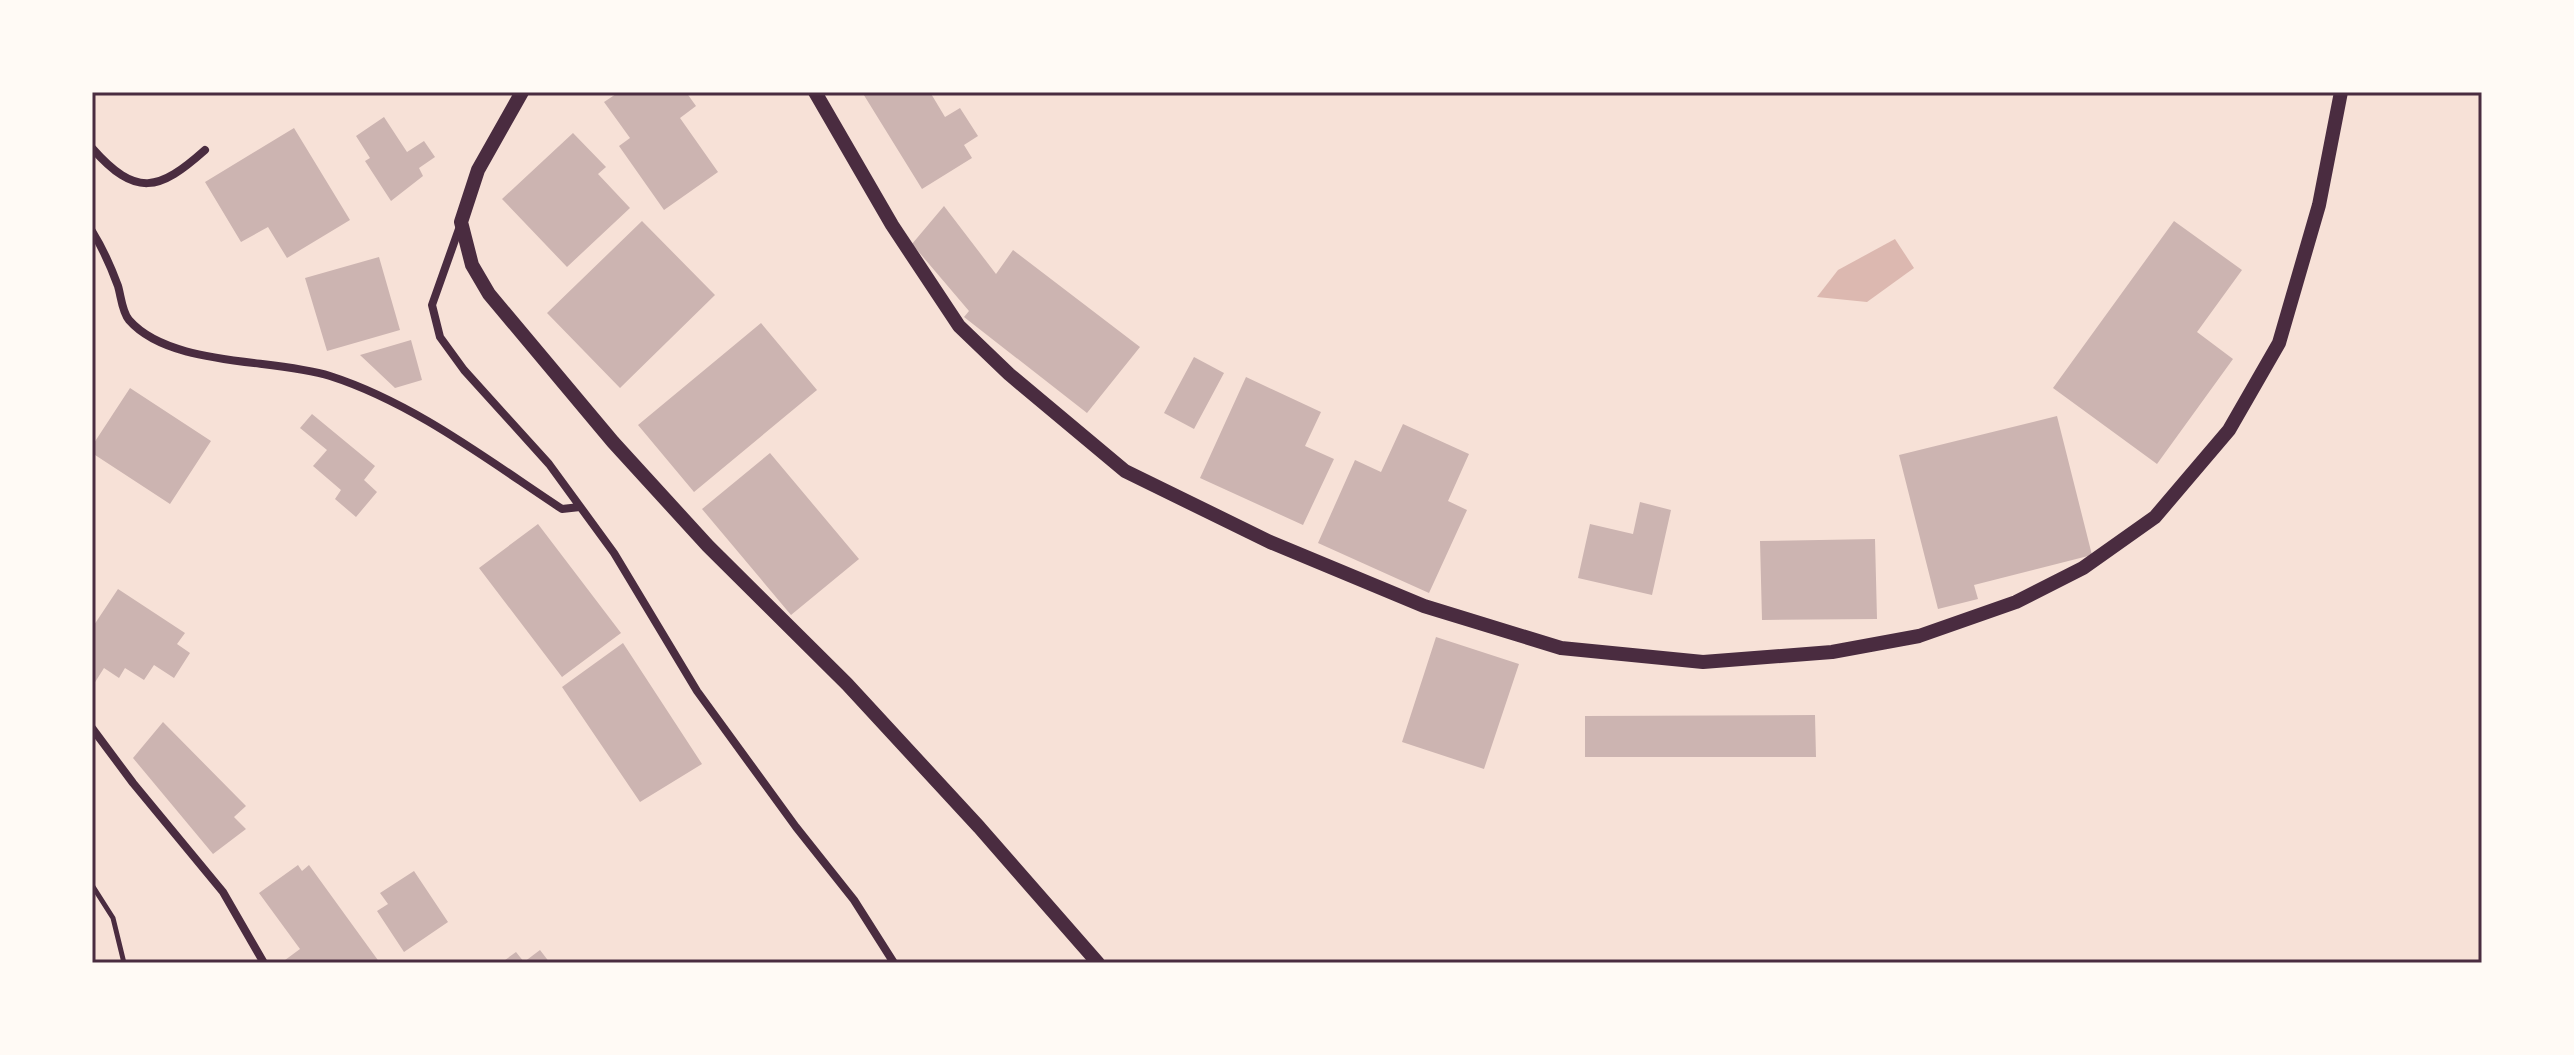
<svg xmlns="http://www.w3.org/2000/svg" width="2574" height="1055" viewBox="0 0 2574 1055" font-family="'DejaVu Sans',sans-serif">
  <rect width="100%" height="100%" fill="#f7e1d7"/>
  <!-- water -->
  <path fill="#dcb8b0" d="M1895,239L1914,268L1867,302L1817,297L1838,270Z"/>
  <!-- building -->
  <path fill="#ccb4b1" d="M619,92H686L696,106L680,118L718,172L664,210L619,146L630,138L604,102Z
    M862,92H930L945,117L960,108L978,136L964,145L972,158L922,189Z
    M384,117L407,152L424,141L435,157L419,168L423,176L391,201L365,161L370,158L356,136Z
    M294,128L350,220L287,258L268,227L241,242L205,182Z
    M573,133L606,167L598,174L630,208L567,267L502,199Z
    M944,206L996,274L1013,250L1140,347L1087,413L964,317L969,311L912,244Z
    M642,221L715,295L620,388L547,313Z
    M2174,221L2242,270L2197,332L2233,359L2157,464L2053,388Z
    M379,257L400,330L327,351L305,278Z
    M761,323L817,390L694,492L638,425Z
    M411,340L422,380L395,388L360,355Z
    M1194,357L1224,373L1194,429L1164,413Z
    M1246,377L1321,412L1305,446L1334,459L1303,525L1200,478Z
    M130,388L211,441L170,504L92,453V446Z
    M312,414L375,466L364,480L377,492L356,517L335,499L341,490L313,466L327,450L300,428Z
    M2057,416L2092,555L1974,585L1978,599L1938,609L1899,455Z
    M1403,424L1469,454L1448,501L1467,510L1429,593L1318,543L1355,460L1381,472Z
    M770,453L859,559L791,615L702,509Z
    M1640,502L1671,510L1652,595L1578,578L1590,524L1633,534Z
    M538,524L621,633L562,677L479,568Z
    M1875,539L1877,619L1762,620L1760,541Z
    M118,589L185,633L177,644L190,653L174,678L154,665L144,680L125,668L119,678L104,668L92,687V628Z
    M1436,637L1519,664L1484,769L1402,742Z
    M623,643L702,764L640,802L562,687Z
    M1815,715L1816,757H1585V716Z
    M163,722L246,806L234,817L246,829L213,854L133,758Z
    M298,865L302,871L309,865L380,963H281L300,949L259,893Z
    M414,871L448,922L404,952L377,911L388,904L380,893Z
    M540,950L550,963H501L516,952L524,962Z"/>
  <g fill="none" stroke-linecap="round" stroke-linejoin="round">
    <!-- path -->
    <path stroke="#4a2c40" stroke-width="5" d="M92,885L113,918L124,963"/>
    <!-- minor -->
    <path stroke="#4a2c40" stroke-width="8" d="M92,148C136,198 159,191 205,150
      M460,226L432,305L440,337L464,370L549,464L614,553L697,691L796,827L854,900L894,963
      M92,231C102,247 111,267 118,286C121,296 122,312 129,320C170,367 272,358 330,376C414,403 489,461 562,509L580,507
      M92,728L133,783L223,892L264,963"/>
    <!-- tertiary -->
    <path stroke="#4a2c40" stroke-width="14" d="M522,92L478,170L461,222L472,265L489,294L613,442L708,546L847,684L979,827L1098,963
      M815,92L892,225L959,326L1009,374L1125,471L1270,542L1424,606L1561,648L1703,662L1832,652L1919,636L2016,602L2083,568L2155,517L2229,430L2279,343L2319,205L2341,92"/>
  </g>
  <!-- border -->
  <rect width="2574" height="1055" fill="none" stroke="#fffaf5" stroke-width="188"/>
  <rect x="94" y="94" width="2386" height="867" fill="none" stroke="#4a2c40" stroke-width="3"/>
</svg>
